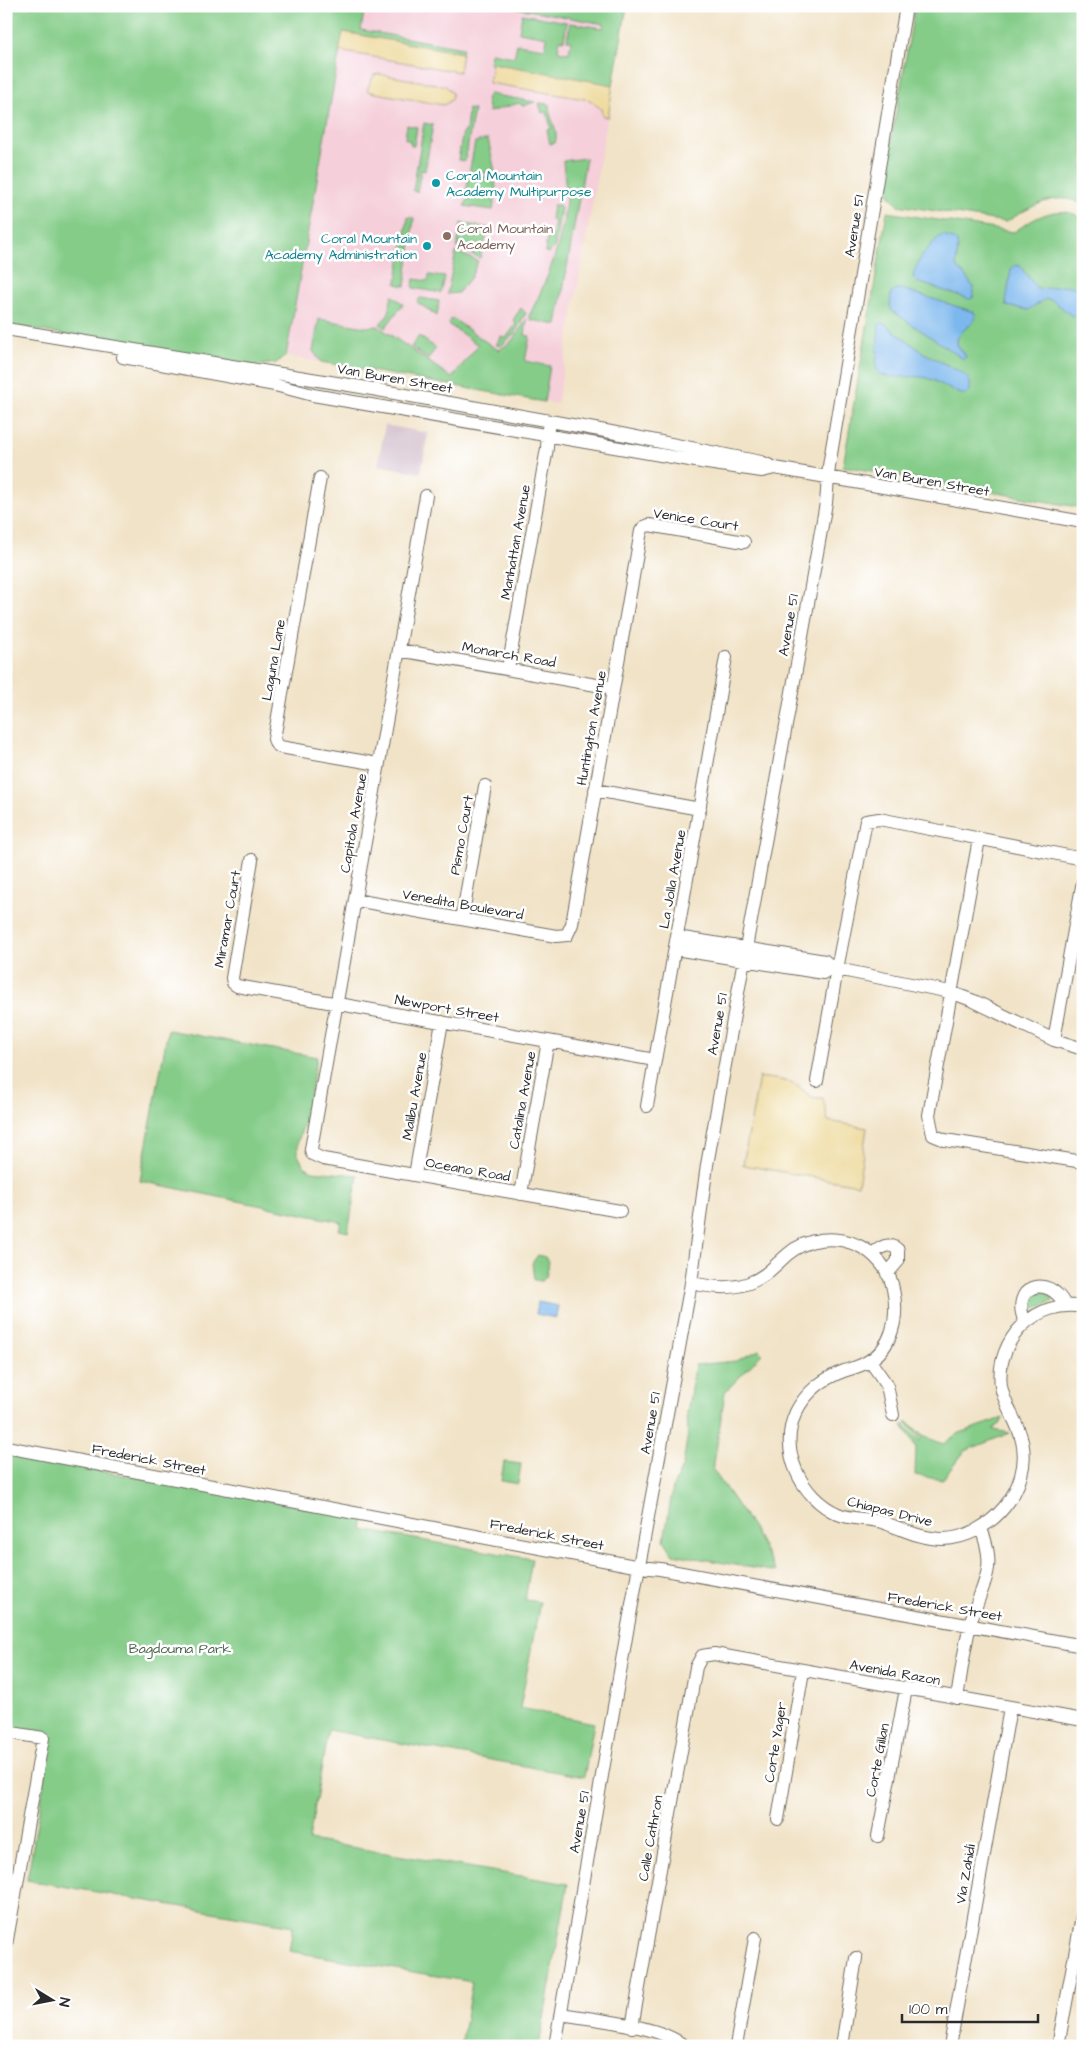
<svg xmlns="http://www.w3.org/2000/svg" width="1089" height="2052" viewBox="0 0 1089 2052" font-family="'Architects Daughter',sans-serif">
  <rect width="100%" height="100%" fill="#fff"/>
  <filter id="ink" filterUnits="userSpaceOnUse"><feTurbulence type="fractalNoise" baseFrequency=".02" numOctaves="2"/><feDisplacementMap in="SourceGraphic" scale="10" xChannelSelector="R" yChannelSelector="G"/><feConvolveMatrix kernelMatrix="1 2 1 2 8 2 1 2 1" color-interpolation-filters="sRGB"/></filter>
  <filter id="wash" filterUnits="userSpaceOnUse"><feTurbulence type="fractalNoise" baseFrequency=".0096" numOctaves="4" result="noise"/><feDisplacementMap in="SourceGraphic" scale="20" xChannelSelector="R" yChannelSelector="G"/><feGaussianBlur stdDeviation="1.12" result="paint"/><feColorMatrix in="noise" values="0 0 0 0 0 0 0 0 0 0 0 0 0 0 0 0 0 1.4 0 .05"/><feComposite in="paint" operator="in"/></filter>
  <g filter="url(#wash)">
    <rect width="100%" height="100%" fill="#f1e3c7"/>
    <!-- built -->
    <path fill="#f5cfda" d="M347,6H627L557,404L286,356Z"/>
    <!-- industrial -->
    <path fill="#d1bdcb" d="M385,425L428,433L421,473L378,465Z"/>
    <!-- green -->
    <path fill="#84cc88" stroke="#587c5a" d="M6,6H365L361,30L463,48L462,53L343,32L286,356L276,363L255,366L6,325Z
      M506,6H627L613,85L489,63L491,53L514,57L517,44L545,48L547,37L519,32L522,14L567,22L564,40L560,39L558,51L569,53L571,41L567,40L570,23L603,28L604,24Z
      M915,6H1083V205C1058,188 1027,209 1006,222L898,205L883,187Z
      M489,94L535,102L523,106L519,103L489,112L486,99Z
      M539,103L549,104C548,117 560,131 555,143L550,144L547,130L551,129L547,112L542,113Z
      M468,109L474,110L465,161L458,160L463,132H466Z
      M424,123L433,125L425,171L421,170L417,192L413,191Z
      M407,125L417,127L414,146H411L410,141L405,139Z
      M488,139L495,172L469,174L475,142Z
      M586,158L557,325L531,320L529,316C548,279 563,241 566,199C566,186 564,173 563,161Z
      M495,176L496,191L493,210L464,206L471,195H473L472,192L467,189L468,178Z
      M553,205H559L561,208L555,246L549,253L545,252L547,238L552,239L555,221L551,220Z
      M887,212L1014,232C1034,218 1059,202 1083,219V508L843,466Z
      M408,217L414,218L405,286L396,284Z
      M461,223L489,228L480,258L457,248Z
      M456,252L478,261L471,277L458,293L447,294Z
      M429,275L445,277L441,293L413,288L414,279L428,281Z
      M392,295L403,304L385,328L380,324L388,315Z
      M420,298L439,301L437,316L417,302Z
      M521,308L526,313L514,334L501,346L496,345L501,336L506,338L516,324L513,320Z
      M452,318L495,348L499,350L511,342L527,319L525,335L530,336L525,361L550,366L544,402L321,362L313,351L319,319L365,327L378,326L452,378L478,345L448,324Z
      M419,336L436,348L428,359L411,347Z
      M168,1030L317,1057L306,1118L298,1141V1155L304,1166L312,1171L358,1175L348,1232L339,1230L341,1222L140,1181Z
      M538,1255L545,1257L549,1262L546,1277L542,1281L534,1280L532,1263Z
      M1043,1291L1053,1298L1052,1302L1027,1311L1026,1309L1030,1296Z
      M759,1350L762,1354L725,1392L713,1470L753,1528L776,1572L673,1554L664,1540L673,1487L683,1465L688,1433L687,1413L695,1365L736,1361Z
      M1003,1418L1001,1423L994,1428V1430L1010,1433L965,1451L942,1480L915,1475L916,1447L903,1425L904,1424L920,1441L921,1439L906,1422L907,1421L923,1436L943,1444L957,1434Z
      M6,1454L364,1518L362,1530L532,1559L525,1600L540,1602L520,1708L594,1723L584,1777L328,1730L309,1840L568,1884L539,2046H461L472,1982L289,1951L293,1926L27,1880L51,1743L6,1735Z
      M504,1462L521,1464L518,1484L501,1481Z"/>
    <!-- sand -->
    <path fill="#eeda9e" stroke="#8c8264" d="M343,32L462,53L459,72L339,51Z
      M492,63L613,85L608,117L603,116L601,109L590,100L489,83Z
      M379,74L446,86L452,93C453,99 449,103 443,105L370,92L367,90L374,75Z
      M759,1077C770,1079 785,1079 795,1085C808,1091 806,1099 823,1098L828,1121L867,1128L858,1185L743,1165Z"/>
    <!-- water -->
    <path fill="#7bb7ed" stroke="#53718c" d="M942,235L956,240L958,247L956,266C963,275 978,286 973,298L969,299L917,282L913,277C915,263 930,243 942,235Z
      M1015,265L1020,266L1037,288C1053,291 1066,280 1081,290L1083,315L1072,316L1052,300L1046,299L1028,310L1007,306L1006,302L1011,269Z
      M896,289H902L974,312L976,316C974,327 956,330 957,343C958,349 964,351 966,357L963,359L892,311L890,306L891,293Z
      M882,322L924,353L964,374C970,379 971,383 970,391L965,395C950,391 945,386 933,380C915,372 895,382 878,373L876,367L879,325Z
      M538,1302L558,1306L556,1318L536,1314Z"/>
  </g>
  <g filter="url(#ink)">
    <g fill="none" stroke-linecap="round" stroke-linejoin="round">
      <defs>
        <path id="minor" d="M6,329L361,387L611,432L761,462L775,468L1083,522
          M123,357L275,385L313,395L707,463L762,471L775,468
          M320,478L274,739L276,744L280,747L378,764
          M426,496L311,1149L312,1154L323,1159L620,1211
          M399,650L613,688
          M508,669L547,448L548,428
          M595,790L700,809
          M979,839L929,1115L933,1135L945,1140L1083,1162
          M252,860L232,978L233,983L237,986L655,1060
          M355,900L556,936L567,935L572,924L641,531L644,527L649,525L744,542
          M462,919L485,786
          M677,937L825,961L832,967L837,969L866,821L879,819L1083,859
          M675,949L823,973L832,967
          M1054,1040L1083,881
          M817,1081L837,969L950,992L974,1001L1054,1040L1083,1049
          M647,1106L726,657
          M415,1175L442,1022
          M521,1194L548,1041
          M872,1254C881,1247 889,1241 898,1250V1261L887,1274
          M691,1283C711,1287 729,1290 749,1283C766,1277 775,1265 788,1254C807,1238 835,1235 857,1245C874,1252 890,1270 893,1289C899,1316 893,1348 867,1362C859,1367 852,1368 844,1371C824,1378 806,1392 796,1412C778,1450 801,1498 838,1514C852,1520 868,1518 882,1522C902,1529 921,1539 943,1539C990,1538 1033,1488 1022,1441C1018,1421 1004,1406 1001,1386C995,1339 1037,1298 1083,1307
          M1025,1322C1009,1287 1048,1272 1065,1305
          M870,1361L887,1385L893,1415
          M6,1447L640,1567L660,1569L1083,1646
          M957,1698C961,1674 964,1649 970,1625C980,1585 999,1572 981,1529
          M6,1732L43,1738L6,1945
          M778,1819L803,1671
          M878,1836L906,1689
          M561,2014C594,2020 660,2025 684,2046
          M632,2027L696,1667L702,1656L714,1654L1083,1720
          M555,2046L628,1626L691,1283L707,1165L826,503L829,466L906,6
          M736,2046L755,1938
          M842,2046L856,1958
          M950,2046L1010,1708
          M1058,2046L1083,1911"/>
      </defs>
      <!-- minor casing -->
      <use href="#minor" stroke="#706b62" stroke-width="14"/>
      <!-- minor -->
      <use href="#minor" stroke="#fff" stroke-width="12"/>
    </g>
  </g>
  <!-- markers -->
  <g fill="#0f9aa8" stroke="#fff" stroke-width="2">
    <circle cx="436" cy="183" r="5"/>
    <circle cx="427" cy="246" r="5"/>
  </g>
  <circle fill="#8d6e63" stroke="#fff" stroke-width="2" cx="447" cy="236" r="5"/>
  <g text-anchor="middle" stroke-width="5" stroke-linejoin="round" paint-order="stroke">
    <!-- culture labels -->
    <g font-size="14" fill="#0d838f" stroke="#fff" text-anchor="start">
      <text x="446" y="180">Coral Mountain<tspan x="446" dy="16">Academy Multipurpose</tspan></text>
      <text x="417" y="243" text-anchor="end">Coral Mountain<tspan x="417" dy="16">Academy Administration</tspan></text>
    </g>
    <!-- street labels -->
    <g font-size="14" fill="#2b2b2b" stroke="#fff">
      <text transform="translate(854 226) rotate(-81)" y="5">Avenue 51</text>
      <text transform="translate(395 378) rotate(10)" y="5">Van Buren Street</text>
      <text transform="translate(932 481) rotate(10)" y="5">Van Buren Street</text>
      <text transform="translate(696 519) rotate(9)" y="5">Venice Court</text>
      <text transform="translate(515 542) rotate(-80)" y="5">Manhattan Avenue</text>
      <text transform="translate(788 625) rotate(-80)" y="5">Avenue 51</text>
      <text transform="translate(509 654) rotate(10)" y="5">Monarch Road</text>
      <text transform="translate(273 660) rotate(-80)" y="5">Laguna Lane</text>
      <text transform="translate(591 728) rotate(-80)" y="5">Huntington Avenue</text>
      <text transform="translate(353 823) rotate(-80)" y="5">Capitola Avenue</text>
      <text transform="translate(461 835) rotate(-80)" y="5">Pismo Court</text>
      <text transform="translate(672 879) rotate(-80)" y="5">La Jolla Avenue</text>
      <text transform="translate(463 904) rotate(10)" y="5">Venedita Boulevard</text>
      <text transform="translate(227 919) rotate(-80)" y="5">Miramar Court</text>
      <text transform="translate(447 1008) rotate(10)" y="5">Newport Street</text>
      <text transform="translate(717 1024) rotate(-80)" y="5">Avenue 51</text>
      <text transform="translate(414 1096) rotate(-80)" y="5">Malibu Avenue</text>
      <text transform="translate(522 1100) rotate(-80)" y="5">Catalina Avenue</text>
      <text transform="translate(468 1169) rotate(10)" y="5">Oceano Road</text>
      <text transform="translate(650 1423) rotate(-80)" y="5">Avenue 51</text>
      <text transform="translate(149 1459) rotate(11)" y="5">Frederick Street</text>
      <text transform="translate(890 1511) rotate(14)" y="5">Chiapas Drive</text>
      <text transform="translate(547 1534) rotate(11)" y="5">Frederick Street</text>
      <text transform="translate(945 1606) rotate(10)" y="5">Frederick Street</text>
      <text transform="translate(895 1672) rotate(10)" y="5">Avenida Razon</text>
      <text transform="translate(775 1742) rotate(-81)" y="5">Corte Yager</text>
      <text transform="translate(877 1760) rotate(-79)" y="5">Corte Gillan</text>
      <text transform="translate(579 1822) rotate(-80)" y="5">Avenue 51</text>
      <text transform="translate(650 1838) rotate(-80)" y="5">Calle Cathron</text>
      <text transform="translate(965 1874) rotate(-80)" y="5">Via Zahidi</text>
    </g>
    <!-- education labels -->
    <g font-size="14" fill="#785e54" stroke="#fff" text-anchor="start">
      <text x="457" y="233">Coral Mountain<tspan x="457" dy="16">Academy</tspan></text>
    </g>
    <!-- park labels -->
    <g font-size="14" fill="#4a634c" stroke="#fff">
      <text x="180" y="1653">Bagdouma Park</text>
    </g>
  </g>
  <!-- margin -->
  <rect width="1089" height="2052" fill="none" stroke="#fff" stroke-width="25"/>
  <!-- north arrow -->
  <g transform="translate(52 2000) rotate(100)" stroke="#ffffff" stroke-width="4" paint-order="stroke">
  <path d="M0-4L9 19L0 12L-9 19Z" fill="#2b2b2b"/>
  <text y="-8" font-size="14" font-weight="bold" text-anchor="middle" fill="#2b2b2b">N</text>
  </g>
  <!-- scale -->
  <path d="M902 2014v8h136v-8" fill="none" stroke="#2b2b2b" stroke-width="2.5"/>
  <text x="909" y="2014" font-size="15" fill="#2b2b2b" stroke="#ffffff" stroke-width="4" paint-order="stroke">100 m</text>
</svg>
